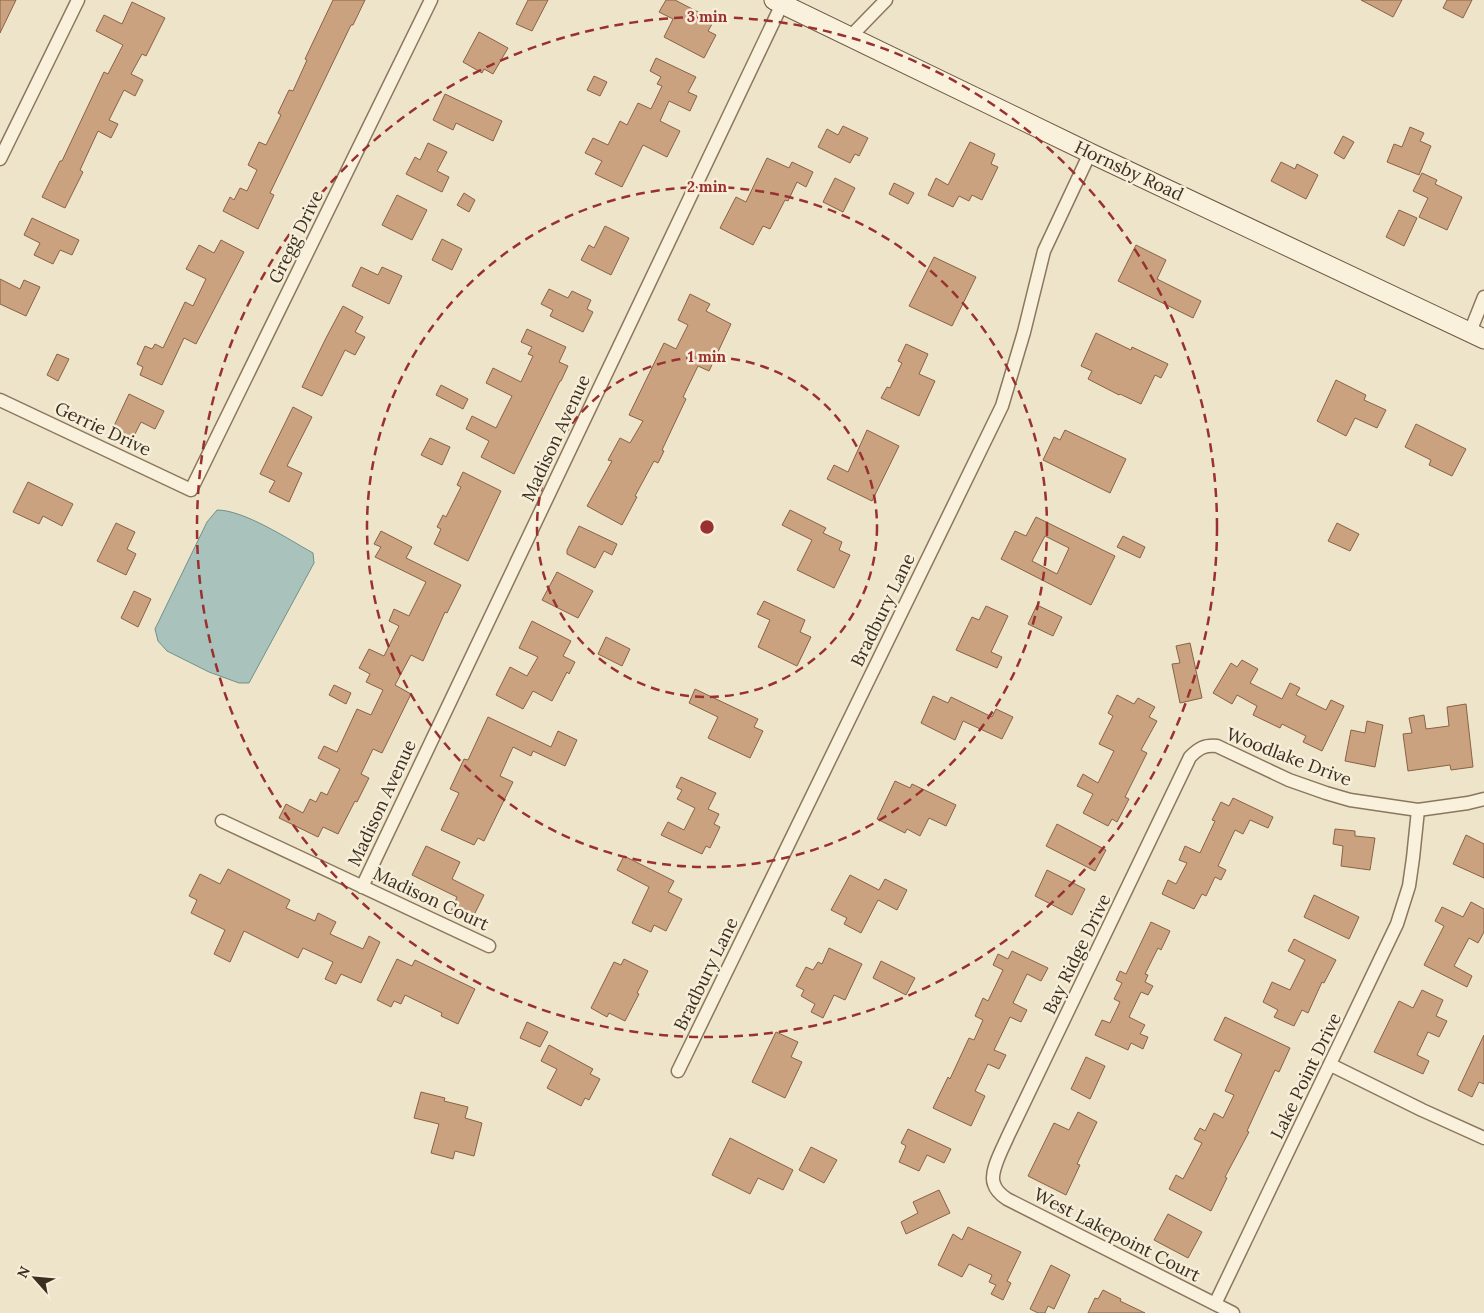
<svg xmlns="http://www.w3.org/2000/svg" width="1484" height="1313" viewBox="0 0 1484 1313" font-family="Lora,serif">
  <rect width="100%" height="100%" fill="#eee4c9"/>
  <!-- water -->
  <path fill="#aac2bc" stroke="#70918a" d="M217,510C244,510 288,539 313,553L314,563L249,683H239L209,672L167,651L158,641L155,629L207,522Z"/>
  <!-- building -->
  <path fill="#cba280" stroke="#896244" fill-rule="evenodd" d="M0,0H16L0,33Z
    M333,0H365L353,25H351L270,193L274,195L258,229L223,211L230,197L234,200L240,188L247,191L257,170L248,165L259,142L266,145L281,115L278,113L289,90L293,91L307,60L305,59Z
    M528,0H548L532,31L516,24Z
    M666,0H675L700,13L698,17L712,24L708,31L716,35L704,58L664,37L673,19L659,12Z
    M1361,0H1402L1393,17Z
    M1447,0H1472L1463,18L1443,8Z
    M132,2L165,18L146,56L142,54L131,74L143,80L135,96L124,90L109,120L118,124L111,138L98,131L80,170L83,172L65,208L42,197L60,161H62L104,72L108,74L123,45L96,31L104,15L122,24Z
    M479,32L508,48L493,74L484,69L482,73L463,62Z
    M656,58L696,77L688,92L697,96L690,111L669,101L660,121L680,131L667,157L643,145L622,187L595,174L602,161L585,153L593,138L608,145L620,121L627,125L638,103L651,109L662,86L657,84L661,77L650,71Z
    M594,76L607,82L600,96L587,90Z
    M445,94L502,121L493,141L456,123L453,130L433,120Z
    M843,126L868,138L859,156L855,154L850,163L818,147L827,129L838,135Z
    M1410,127L1424,133L1420,141L1431,146L1419,175L1387,162L1394,144L1402,147Z
    M1343,136L1354,142L1344,159L1334,153Z
    M970,142L995,154L991,164L998,167L982,200L972,195L969,201L959,196L953,207L928,195L936,178L948,185Z
    M428,143L447,152L437,171L449,177L442,192L406,174L415,157L420,160Z
    M767,158L789,168L792,162L813,172L806,187L797,182L788,201L785,200L770,229L763,226L753,245L720,228L736,197L746,202Z
    M1281,162L1295,169L1297,164L1318,175L1306,199L1271,181Z
    M1422,173L1437,180L1435,184L1462,197L1447,230L1419,217L1428,198L1413,191Z
    M835,178L855,188L843,212L823,202Z
    M894,183L914,193L908,204L889,194Z
    M464,193L475,200L469,212L457,205Z
    M397,195L427,210L412,240L382,225Z
    M1399,210L1417,218L1404,246L1386,237Z
    M32,218L79,240L72,255L60,250L53,264L34,255L40,243L24,235Z
    M605,226L629,238L611,275L581,260L589,245L594,248Z
    M442,239L462,249L452,270L432,260Z
    M221,240L244,252L196,344L184,338L162,385L140,375L143,367L137,364L145,346L152,349L155,344L163,348L185,302L193,306L206,279L186,269L199,245L214,253Z
    M1136,245L1166,260L1157,279L1201,301L1193,318L1118,281Z
    M934,257L976,277L952,326L909,306Z
    M361,267L378,275L382,267L402,276L389,304L352,286Z
    M0,279L20,289L24,280L40,287L26,316L0,304Z
    M549,289L568,298L572,291L591,300L587,309L593,312L583,332L550,316L553,310L541,304Z
    M690,294L710,304L706,311L731,324L709,371L698,366L683,397L686,399L662,450L664,451L658,463L654,461L635,496L637,497L622,525L587,506L612,461L608,460L620,438L630,443L643,421L629,415L664,343L676,349L688,325L678,320Z
    M343,306L363,317L355,332L365,337L355,355L345,350L322,396L302,387L326,338Z
    M527,329L566,347L559,362L568,366L561,381H560L514,474L481,457L489,441L466,429L472,416L496,428L512,396L486,383L493,368L521,382L533,356L528,354L532,347L521,342Z
    M1096,333L1131,350L1132,347L1168,364L1161,378L1155,375L1141,404L1120,394L1119,395L1088,379L1092,371L1081,366Z
    M906,344L928,354L919,374L935,381L919,416L881,398L887,387L890,388L902,363L898,361Z
    M57,354L69,359L58,381L47,375Z
    M1336,380L1366,395L1364,400L1386,410L1377,428L1355,418L1346,436L1317,421Z
    M441,385L468,399L463,409L436,395Z
    M129,394L164,411L155,429L141,422L133,438L113,428Z
    M293,407L312,417L287,466L302,473L289,502L269,492L275,481L260,474Z
    M1416,424L1466,449L1452,476L1429,465L1431,460L1405,447Z
    M867,430L899,446L872,501L827,479L834,465L848,472Z
    M1065,430L1126,459L1110,493L1043,460L1054,437L1060,440Z
    M430,438L450,447L442,465L421,455Z
    M463,472L501,491L468,561L434,544L441,529L437,527L443,515L446,517L461,487L457,485Z
    M28,482L73,504L62,526L43,516L39,524L13,512Z
    M790,510L826,528L823,533L842,542L839,550L850,555L834,588L797,570L812,540L782,525Z
    M1036,517L1115,556L1091,605L1001,559L1015,531L1026,536ZM1045,536L1069,548L1057,574L1032,561Z
    M116,523L135,532L127,549L136,554L126,575L97,561Z
    M1337,523L1359,534L1350,551L1328,541Z
    M579,526L617,544L612,555L604,551L595,568L567,554V550Z
    M381,531L412,547L406,558L461,585L447,613L445,612L423,661L411,655L395,685L411,694L382,753L373,749L361,774L369,778L357,802L355,801L338,834L323,827L318,837L279,818L286,804L303,813L310,799L316,802L321,792L327,795L340,769L318,758L324,746L337,752L357,709L371,715L383,690L366,682L370,674L359,668L369,649L384,656L399,626L389,621L394,609L409,616L426,582L375,557L381,547L374,544Z
    M1123,536L1145,547L1140,558L1117,547Z
    M557,572L593,591L578,618L542,600Z
    M134,591L151,599L138,627L121,618Z
    M764,601L805,620L800,632L811,637L797,666L758,647L770,620L757,614Z
    M1037,605L1062,617L1053,636L1028,624Z
    M986,606L1008,616L991,652L1002,657L997,668L956,650L972,617L979,620Z
    M532,621L571,641L563,656L575,662L569,674L567,672L552,701L533,691L523,709L496,695L510,667L527,676L538,657L519,648Z
    M606,637L630,649L622,666L598,654Z
    M1190,643L1202,698L1180,703L1172,664L1180,663L1176,646Z
    M1242,660L1258,669L1250,683L1282,699L1290,683L1300,688L1296,695L1326,710L1331,700L1344,706L1322,751L1303,742L1306,736L1282,724L1280,728L1253,715L1257,706L1237,695L1232,704L1213,693L1231,663L1237,667Z
    M334,685L351,693L346,704L329,695Z
    M695,689L758,719L754,727L763,731L750,758L708,738L718,717L689,703Z
    M1117,695L1134,704L1138,698L1155,707L1149,717L1157,721L1141,750L1147,753L1125,797L1129,799L1117,822L1112,819L1108,826L1083,813L1093,794L1077,786L1083,774L1098,783L1114,751L1099,744L1113,716L1108,713Z
    M933,696L948,703L951,697L992,717L996,709L1013,717L1002,739L963,721L955,740L921,723Z
    M1466,704L1473,767L1451,770L1450,765L1408,771L1403,734L1412,733L1409,718L1424,715L1426,729L1449,726L1447,707Z
    M488,717L551,747L558,731L577,740L565,766L533,751L531,756L513,747L500,776L513,782L484,841L478,838L474,845L441,830L459,793L450,789L464,759L468,760Z
    M1367,721L1383,725L1375,767L1345,761L1351,730L1365,733Z
    M681,777L716,793L708,809L719,814L714,824L720,827L710,848L706,846L702,854L661,835L668,822L684,830L695,808L677,799L682,790L676,787Z
    M895,781L910,788L912,784L956,805L946,826L929,818L920,836L907,829L905,833L877,819Z
    M1233,798L1273,817L1268,828L1250,820L1243,834L1235,830L1218,866L1226,870L1221,880L1215,877L1206,896L1202,894L1194,909L1162,894L1168,880L1176,884L1187,863L1179,860L1185,846L1200,853L1215,821L1212,820L1221,802L1229,806Z
    M1057,824L1106,850L1095,871L1046,846Z
    M1335,829L1355,831V836L1375,838L1370,870L1341,866L1343,846L1333,844Z
    M1466,835L1484,844V878L1453,864Z
    M426,846L460,862L452,879L484,895L471,921L451,911L457,897L412,875Z
    M624,856L674,881L668,892L682,899L666,931L654,925L651,932L632,923L649,887L617,870Z
    M228,869L290,900L286,908L315,921L318,913L336,922L330,934L363,949L369,936L380,942L361,983L341,974L336,984L325,979L333,962L303,948L298,958L244,931L230,962L214,954L225,930L191,913L197,900L189,896L200,874L220,884Z
    M1047,870L1085,889L1072,915L1035,896Z
    M850,875L879,890L885,879L907,890L897,910L878,900L861,933L844,924L847,918L831,910Z
    M1314,895L1359,917L1349,939L1304,917Z
    M1471,902L1484,909V932L1478,943L1469,938L1454,966L1472,976L1467,987L1424,965L1444,926L1435,921L1442,907L1463,917Z
    M1151,922L1170,931L1161,950L1158,948L1145,974L1148,975L1145,982L1153,986L1148,995L1141,992L1129,1017L1145,1025L1140,1034L1148,1037L1143,1049L1131,1043L1128,1050L1095,1035L1102,1020L1110,1023L1120,1002L1114,999L1122,983L1116,980L1120,971L1126,974Z
    M1294,939L1336,960L1324,983L1322,982L1308,1013L1302,1010L1294,1026L1274,1017L1278,1010L1263,1002L1272,982L1290,990L1305,960L1288,951Z
    M829,948L862,964L845,1000L834,995L823,1018L811,1012L815,1004L801,996L804,990L796,986L806,967L813,970L818,962L822,964Z
    M1012,951L1048,968L1041,981L1027,974L1013,1003L1027,1010L1021,1022L1010,1017L994,1050L1006,1055L999,1069L988,1064L975,1091L985,1096L971,1126L933,1108L948,1077L950,1079L969,1038L974,1040L983,1020L975,1016L983,998L988,1001L1003,970L993,965L998,954L1008,959Z
    M397,959L412,966L415,960L475,989L458,1024L441,1016L442,1013L405,995L401,1004L394,1001L391,1007L377,1000Z
    M624,959L648,971L637,993L639,994L625,1021L609,1013L607,1017L591,1008L614,962L621,965Z
    M881,961L915,978L906,995L873,978Z
    M1422,990L1443,1000L1436,1016L1447,1021L1439,1037L1428,1032L1417,1055L1429,1061L1423,1074L1374,1052L1399,1001L1413,1008Z
    M1225,1017L1290,1048L1279,1072L1275,1070L1247,1131L1249,1132L1225,1177L1227,1178L1211,1211L1169,1189L1176,1175L1183,1179L1202,1143L1194,1139L1200,1128L1205,1131L1214,1113L1223,1118L1234,1095L1225,1091L1242,1054L1214,1040Z
    M527,1022L548,1032L540,1047L520,1038Z
    M776,1032L798,1042L791,1057L802,1062L785,1098L752,1082Z
    M1484,1035V1084L1479,1082L1472,1097L1458,1090Z
    M549,1045L593,1069L590,1074L600,1079L589,1100L585,1098L581,1106L547,1088L557,1069L541,1061Z
    M1086,1057L1105,1066L1090,1099L1071,1089Z
    M421,1092L445,1098L444,1101L468,1107L465,1118L482,1123L474,1156L455,1151L453,1159L431,1153L439,1124L414,1118Z
    M1078,1112L1097,1122L1077,1164L1080,1165L1066,1195L1028,1176L1054,1123L1069,1130Z
    M908,1129L951,1149L944,1163L927,1155L919,1171L899,1162L906,1146L901,1143Z
    M730,1138L793,1170L783,1190L758,1178L750,1194L712,1175Z
    M811,1147L837,1160L824,1183L799,1170Z
    M939,1190L950,1213L906,1234L901,1222L918,1213L913,1202Z
    M1168,1214L1202,1232L1188,1258L1154,1240Z
    M968,1227L1021,1252L1007,1281L1011,1283L1003,1300L991,1294L996,1285L989,1282L992,1275L969,1264L962,1277L938,1265L953,1234L962,1240Z
    M1051,1265L1070,1275L1054,1309L1048,1306L1045,1313H1038L1030,1309Z
    M1103,1290L1121,1299L1120,1301L1145,1313H1088L1095,1298L1098,1299Z"/>
  <g fill="none" stroke-linecap="round" stroke-linejoin="round">
    <defs>
      <path id="street" d="M850,37L886,0
        M0,159L78,0
        M1470,332L1484,297
        M0,400L191,490L431,0
        M222,821L489,946
        M362,887L782,4
        M1331,1065L1422,1110L1484,1138
        M678,1071L1002,406L1024,332L1044,251L1090,153
        M1215,1304L1397,924L1409,886L1413,858L1418,810
        M1233,1313L1007,1199C1001,1195 996,1191 994,1184C989,1172 1003,1148 1008,1136L1190,757C1199,748 1204,745 1217,746L1289,780L1326,793L1350,800L1418,810L1468,803L1484,799"/>
      <path id="secondary" d="M774,0L1090,153L1484,339"/>
    </defs>
    <!-- street casing -->
    <use href="#street" stroke="#8a775e" stroke-width="15"/>
    <!-- secondary casing -->
    <use href="#secondary" stroke="#6c5841" stroke-width="21"/>
    <!-- street -->
    <use href="#street" stroke="#f9f1dc" stroke-width="12"/>
    <!-- secondary -->
    <use href="#secondary" stroke="#f9f1dc" stroke-width="19"/>
  </g>
  <!-- distance rings -->
  <g fill="none" stroke="#98312f" stroke-width="2.5" stroke-dasharray="9 6">
    <circle cx="707" cy="527" r="170"/>
    <circle cx="707" cy="527" r="340"/>
    <circle cx="707" cy="527" r="510"/>
  </g>
  <g text-anchor="middle" stroke-width="5" stroke-linejoin="round" paint-order="stroke">
    <!-- street labels -->
    <g font-size="18" fill="#3b2f21" stroke="#f6eed8">
      <text transform="translate(1129 171) rotate(25)" y="6">Hornsby Road</text>
      <text transform="translate(296 237) rotate(-64)" y="6">Gregg Drive</text>
      <text transform="translate(103 429) rotate(25)" y="6">Gerrie Drive</text>
      <text transform="translate(556 438) rotate(-65)" y="6">Madison Avenue</text>
      <text transform="translate(883 610) rotate(-64)" y="6">Bradbury Lane</text>
      <text transform="translate(1289 757) rotate(21)" y="6">Woodlake Drive</text>
      <text transform="translate(382 803) rotate(-65)" y="6">Madison Avenue</text>
      <text transform="translate(431 899) rotate(25)" y="6">Madison Court</text>
      <text transform="translate(1077 954) rotate(-64)" y="6">Bay Ridge Drive</text>
      <text transform="translate(706 974) rotate(-64)" y="6">Bradbury Lane</text>
      <text transform="translate(1306 1076) rotate(-64)" y="6">Lake Point Drive</text>
      <text transform="translate(1117 1235) rotate(27)" y="6">West Lakepoint Court</text>
    </g>
  </g>
  <circle cx="707" cy="527" r="8" fill="#98312f" stroke="#f6eed8" stroke-width="2.5"/>
  <g font-size="15" text-anchor="middle" font-weight="bold" fill="#98312f" stroke="#f6eed8" stroke-width="5" stroke-linejoin="round" paint-order="stroke">
    <text x="707" y="22">3 min</text>
    <text x="707" y="192">2 min</text>
    <text x="707" y="362">1 min</text>
  </g>
  <!-- north arrow -->
  <g transform="translate(35 1278) rotate(297)" stroke="#f6eed8" stroke-width="4" paint-order="stroke">
  <path d="M0-4L9 19L0 12L-9 19Z" fill="#3b2f21"/>
  <text y="-8" font-size="14" font-weight="bold" text-anchor="middle" fill="#3b2f21">N</text>
  </g>
</svg>
